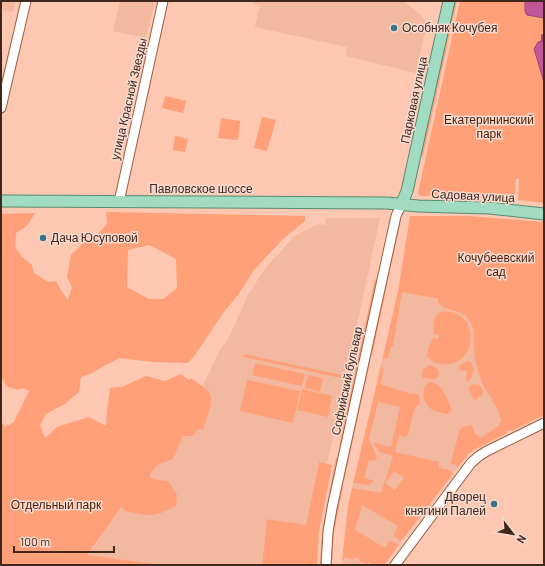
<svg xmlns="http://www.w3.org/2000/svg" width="545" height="566" viewBox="0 0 545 566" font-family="Barlow,sans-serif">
  <rect width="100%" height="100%" fill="#fdc7b1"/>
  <!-- built -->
  <path fill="#f3b8a0" d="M1,1H16L13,12L1,10Z
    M120,1H155L146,38L113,31Z
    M254,1H403L420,14L427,23L416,73L346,56L347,47L255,27L260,5L254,4Z
    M326,218H380L327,464L319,462L306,525L267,519L262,565H162L87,556L179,425L203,430L210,392L202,387L222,346L226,343L235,324L248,295L266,267L295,236L317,224L325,225Z
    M398,291L480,309L498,410L507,433L479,447L468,454L384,565H342L348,506Z"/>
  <!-- green -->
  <path fill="#ffa078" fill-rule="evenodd" d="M454,1H457L423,156L420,155Z
    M460,1H544V203L518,200L519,179H516L515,200L490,197L420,196L418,193Z
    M165,96L186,101L183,113L162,108Z
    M262,117L276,120L267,151L254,148Z
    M221,118L240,121L238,140L218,138Z
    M175,136L188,139L185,152L173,150Z
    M106,212L305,216V221L283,239L254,270L238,295L223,313L195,355L188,363L153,362L119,358L90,374L81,377L79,392L65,404L46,414L40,425L45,438L57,427L89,417L106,426L107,410L110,388L122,387L146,376L165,381L181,374L189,380L191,378L210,392C209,396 212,397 211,401C211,411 205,421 203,430L198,429L193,436H183L173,459C161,463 154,465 149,477L157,480L168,481L177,495L176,506C152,518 150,517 124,510L122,506L87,555L162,565H1V424L2,423L5,427L14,422L29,391L23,388L18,390L6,386L1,375V214L35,213L27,226L16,233L15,247L22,257L32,265L34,273L48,282L56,281L61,290L68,300L72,287L67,277L71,255L85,241L93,239L107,224ZM149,245L176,259L177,288L163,299H149L127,287L128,250Z
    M410,216H467L544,222V415L512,431L511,430L507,431V433L474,450L468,454L457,469V466L454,464L453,466L451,462L460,429L471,424L476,435H478L480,438L499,426L500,422L502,421L495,404H494C489,394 482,385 479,374C477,366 474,358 474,350C473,339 476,329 469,320C460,307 445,313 438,302V299L402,292L393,346H391L388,358H383L398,291Z
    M399,219H401L372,356L369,354Z
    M375,279L378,280L342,447H339Z
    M440,312C482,306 479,368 443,364C437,364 431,361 427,356L428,349L433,338L438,339L439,335L434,334C434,325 432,317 440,312Z
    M244,354L342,375L341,378L243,357Z
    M467,361L471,362L474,369L471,378L466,383L467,371L459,370L460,365Z
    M367,362H370L344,481L342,480Z
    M255,363L305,374L302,386L252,375Z
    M430,365L437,368L439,372L438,377L435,379L423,378L422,376L423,369Z
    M381,367L384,368L381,384L382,385L409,393L418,394L420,400L419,405L415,407L408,435L406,437L399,435L395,452L439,462V467L444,470L445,469L450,470L453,474L401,541L394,536L395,532L398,526L362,505L355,530L385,548L389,542L392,541L399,545L384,565H371V563L368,562L367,564L359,561V559L354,557L353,560L345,557L342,561L348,506L352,488L381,493L393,456L379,452L374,443L392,447L391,446L400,407L378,402L369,439L377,457L375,461L369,460L364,478L375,481L368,485L353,483ZM394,471L404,478L395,490L385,483Z
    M308,375L323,378L320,392L305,388Z
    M247,380L300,391L293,423L240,411Z
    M429,382C443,382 447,400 452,410L447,414C441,412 433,412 429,407C422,401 421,387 429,382Z
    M473,384L480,385L483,392L481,396L474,400L468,387Z
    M302,389L332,396L328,417L297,410Z
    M336,458H339L322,565H320L322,531Z
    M319,462L332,465L319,531L317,565H262L267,519L306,525Z
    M340,487H343L334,533L332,565H329L331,533Z"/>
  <!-- water -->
  <path fill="#c0579a" stroke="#9a4974" d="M525,1H544V18L527,15L525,11Z
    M544,40V82L534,49L538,42Z"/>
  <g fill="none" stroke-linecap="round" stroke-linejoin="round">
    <!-- stream -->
    <path stroke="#9a4974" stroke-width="2" d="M542,35V41"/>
    <defs>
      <path id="minor" d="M1,108L26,1
        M119,202L163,1
        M326,565L328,532L332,508L396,216L401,205
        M395,565L471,463L479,456L487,451L544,423"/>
      <path id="major" d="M1,201L387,203L418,206L489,208L544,214
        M401,205L407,191L449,1"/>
    </defs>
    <!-- minor casing -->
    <use href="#minor" stroke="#995e44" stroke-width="11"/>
    <!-- major casing -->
    <use href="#major" stroke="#558c6d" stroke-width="13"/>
    <!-- minor -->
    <use href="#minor" stroke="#fff" stroke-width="9"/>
    <!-- major -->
    <use href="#major" stroke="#a0dbc2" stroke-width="11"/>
  </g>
  <!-- markers -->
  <g fill="#37758a" stroke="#f7dbd0" stroke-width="1.5">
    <circle cx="394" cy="28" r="4"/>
    <circle cx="43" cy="238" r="4"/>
    <circle cx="494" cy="504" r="4"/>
  </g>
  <g text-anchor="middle" stroke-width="3" stroke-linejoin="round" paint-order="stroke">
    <!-- poi labels -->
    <g font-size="12" fill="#40271c" stroke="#f7dbd0" text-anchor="start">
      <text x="402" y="32">Особняк Кочубея</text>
      <text x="51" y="242">Дача Юсуповой</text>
      <text x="486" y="501" text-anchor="end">Дворец<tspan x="486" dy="14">княгини Палей</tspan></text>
    </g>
    <!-- street labels -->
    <g font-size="12" fill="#40271c" stroke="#f7dbd0">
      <text transform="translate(129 99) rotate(-77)" y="4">улица Красной Звезды</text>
      <text transform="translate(414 100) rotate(-78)" y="4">Парковая улица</text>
      <text x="201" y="193">Павловское шоссе</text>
      <text transform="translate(473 196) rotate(3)" y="4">Садовая улица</text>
      <text transform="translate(347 381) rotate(-78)" y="4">Софийский бульвар</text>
    </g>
    <!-- park labels -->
    <g font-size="12" fill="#491d07" stroke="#f7dbd0">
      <text x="489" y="124">Екатерининский<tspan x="489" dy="14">парк</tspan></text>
      <text x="496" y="262">Кочубеевский<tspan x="496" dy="14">сад</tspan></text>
      <text x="56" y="509">Отдельный парк</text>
    </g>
  </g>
  <!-- border -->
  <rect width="545" height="566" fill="none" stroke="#40271c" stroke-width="4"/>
  <!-- north arrow -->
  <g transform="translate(513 534) rotate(121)" stroke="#f7dbd0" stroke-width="3" paint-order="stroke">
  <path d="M0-3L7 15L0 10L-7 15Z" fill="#40271c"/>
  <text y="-6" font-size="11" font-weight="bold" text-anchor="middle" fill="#40271c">N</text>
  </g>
  <!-- scale -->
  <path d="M14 546v6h100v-6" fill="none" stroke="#40271c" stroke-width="2"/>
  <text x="20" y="546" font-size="12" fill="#40271c" stroke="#f7dbd0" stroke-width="3" paint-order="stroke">100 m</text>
</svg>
